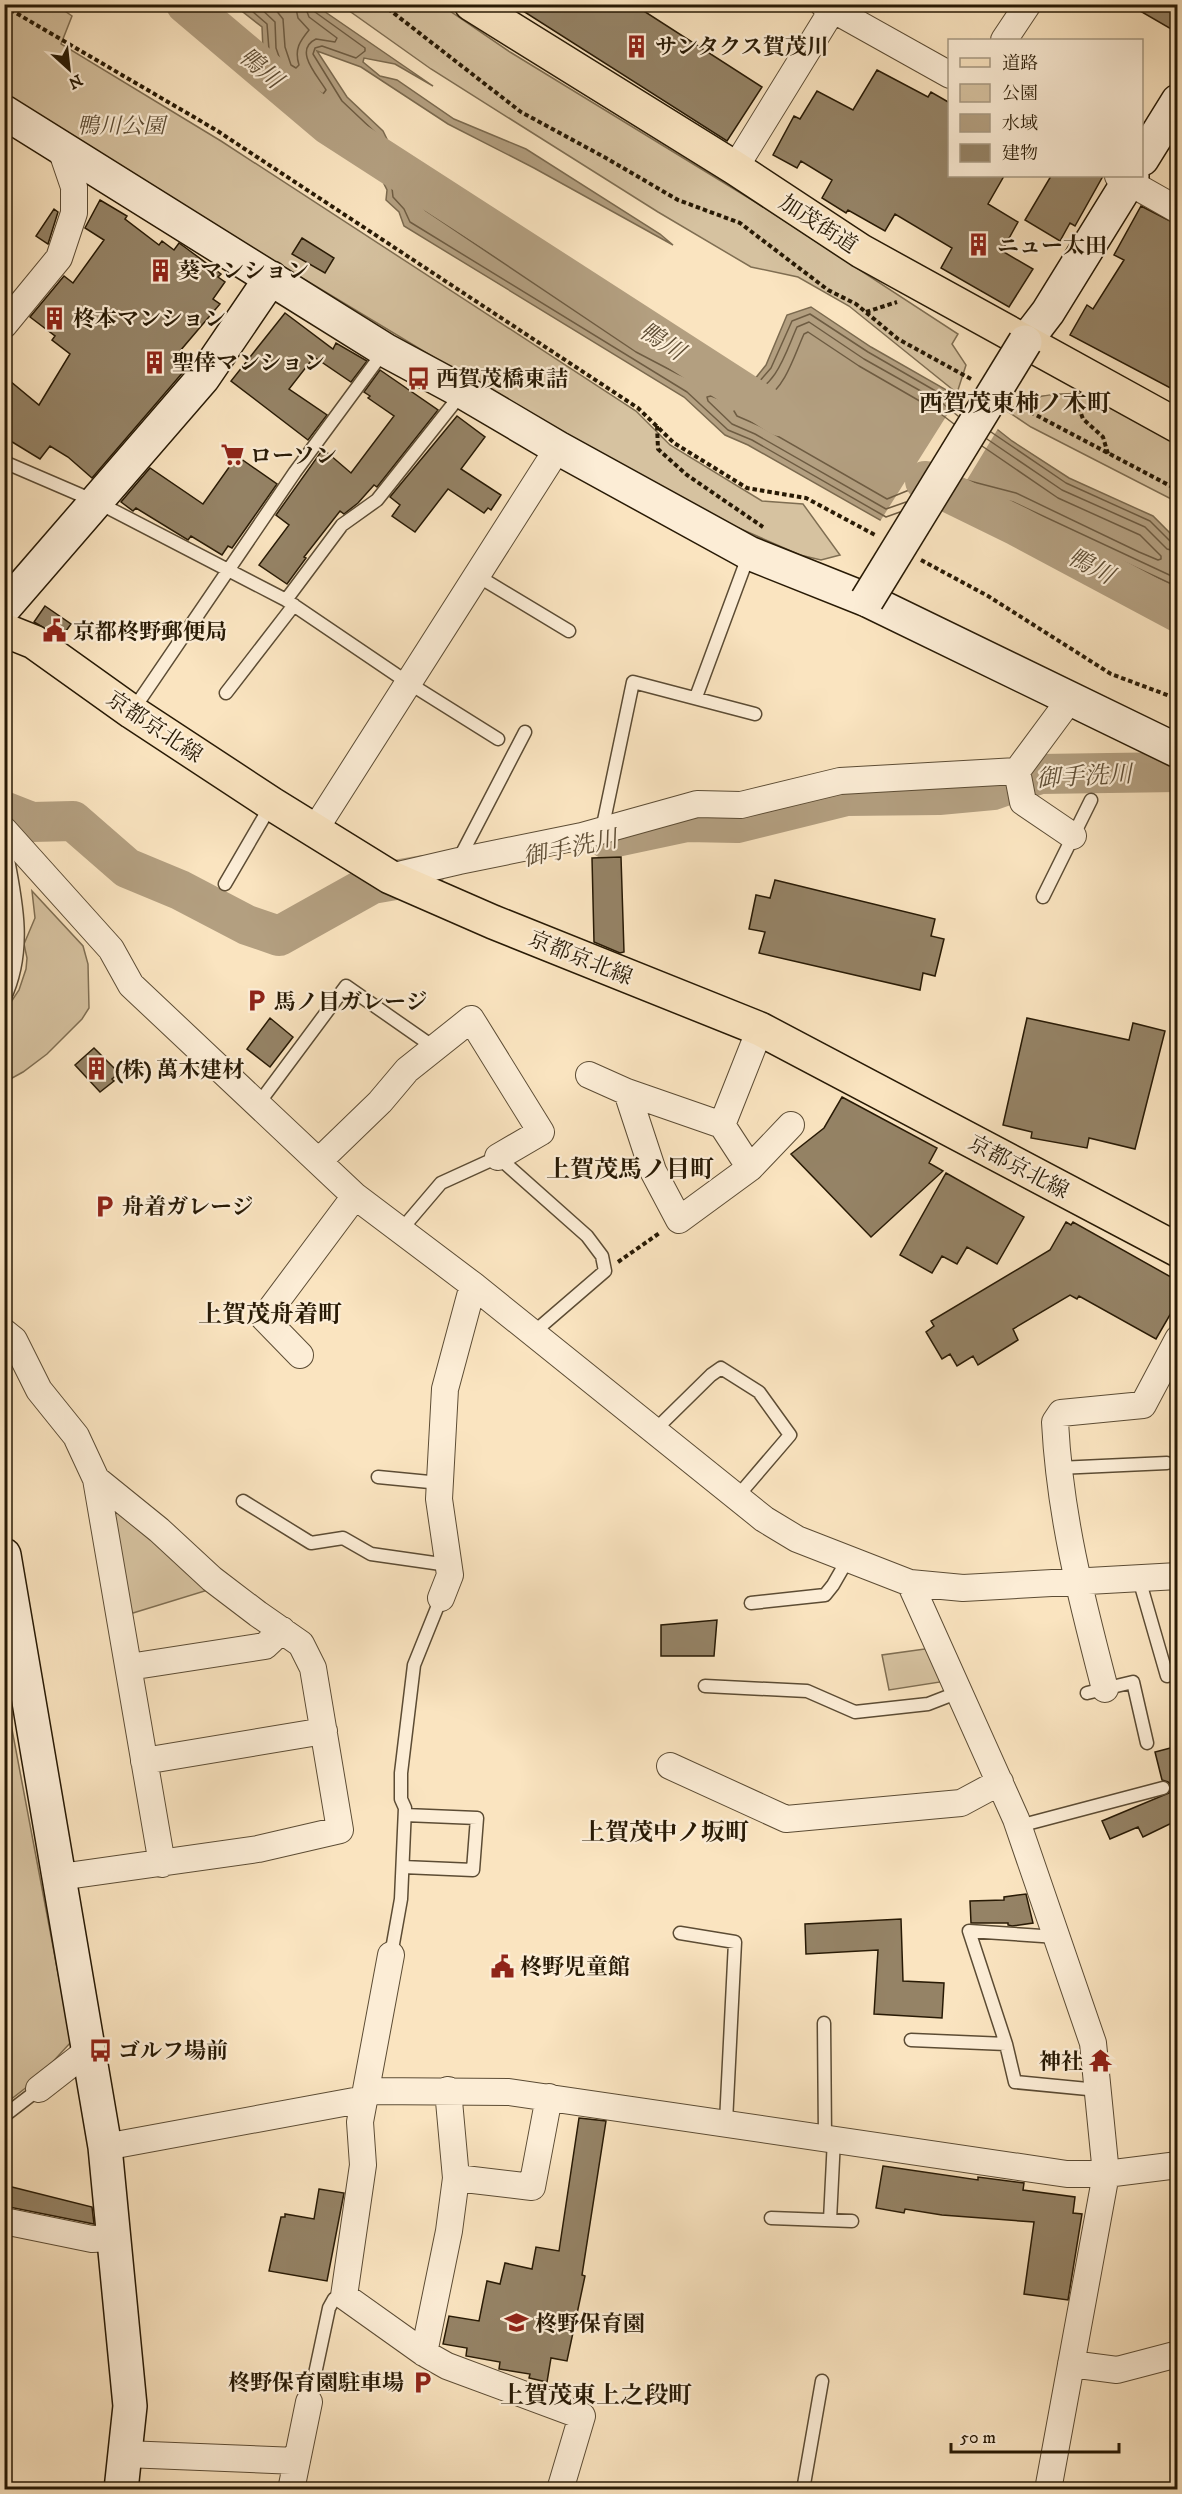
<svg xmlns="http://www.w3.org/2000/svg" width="1182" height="2494" viewBox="0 0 1182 2494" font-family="'IM FELL DW Pica','Noto Serif JP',serif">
  <rect width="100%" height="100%" fill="#fae4c0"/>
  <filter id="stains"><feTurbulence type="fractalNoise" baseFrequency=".00333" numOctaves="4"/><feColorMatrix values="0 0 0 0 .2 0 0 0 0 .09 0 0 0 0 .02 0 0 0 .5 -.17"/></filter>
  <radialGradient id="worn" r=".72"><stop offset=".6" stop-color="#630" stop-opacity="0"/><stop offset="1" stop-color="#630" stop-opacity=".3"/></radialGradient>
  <!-- green -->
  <path fill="#d6c2a0" stroke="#7f6e52" stroke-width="1.5" d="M4,5H56L72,16L61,44L221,141L636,411L670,445L762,501L803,504L840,555L821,560L800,555L709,515L598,456L60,132L5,96Z
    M341,5H441L510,52L757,203L958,334L952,344L966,365L957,393L849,306L798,277L751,267L658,212L431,69Z
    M1086,393L1177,444V502L1031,427L1007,411C1039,393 1050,394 1086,393Z
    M32,891L83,946L88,964L89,1008L82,1019L47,1054L23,1072L5,1082V1011L19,990L26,969L27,958L24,944L35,918Z
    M10,916L11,936L5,981V925Z
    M98,1490L221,1586L120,1617Z
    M939,1647L953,1680L889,1690L882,1655Z
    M4,1687L71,2042L37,2079L5,2104Z"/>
  <!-- water -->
  <path fill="#b39f80" stroke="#7b6a4f" stroke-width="1.5" d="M234,5H315L433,86L395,64L364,58L363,62L380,76L397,80L454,119L526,149L660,234L673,245L534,168L448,124L361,67L317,51L347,97L383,131L407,180L431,207L639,347L681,369L727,388L754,380L766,365L787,315L811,307L871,347L950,392L1012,441L1069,478L1153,516L1177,540V594L1007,514L948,499L887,524L748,445L725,435L684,397L404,226L399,212L386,200L387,190L373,162L349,145L312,103L273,81L263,51L262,27Z"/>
  <!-- pier -->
  <path fill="#fae4c0" d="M959,396L999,427L953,503L948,502L888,527L879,523Z"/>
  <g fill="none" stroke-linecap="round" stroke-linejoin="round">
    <!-- shore -->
    <path stroke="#6e5c42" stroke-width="1.5" d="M244,4L267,24L269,50L278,77L315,98L353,140L378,158L392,188L393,197L404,209L410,222L687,392L728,430L752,440L886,517L900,512
      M256,4L275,22L276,48L284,71L323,94L326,90C317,75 293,50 316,39L335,42L337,38L309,17L304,4
      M271,4L283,19L285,47L291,65L296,68L299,65C294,49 300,41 309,30L298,18L295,4
      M312,4L315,12L365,48V51L356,58L322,46L315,48L313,54L342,101L378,135L402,184L426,211L636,352L678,374L725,394L758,383L771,368L792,321L810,314L868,352L946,397L962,410
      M991,432L1066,483L1150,521L1171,542L1178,544
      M987,439L1062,490L1145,527L1167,549L1178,552
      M962,479L1016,493L1139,552L1158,560L1161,559V556L1140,535L1058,498L982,446
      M957,487L1013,502L1178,579
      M914,488L887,499L760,426L737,416L734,411C743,405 755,405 765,399C786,386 794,356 804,334L808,332L859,366L937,411L954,424
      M953,494L1010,509L1178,587
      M906,502L886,509L755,434L732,424L708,401L707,397L711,396C725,402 732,401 747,396C777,386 785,354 797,327L809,322L864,359L942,403L958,416"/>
    <!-- river -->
    <path stroke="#b39f80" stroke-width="40" d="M186,4L329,125L780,416
      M925,481L1017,526L1178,612
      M4,811L32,822L73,821L127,868L180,890L247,925L279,936L372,884L424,875
      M607,839L687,822L737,823L846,796L939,795L993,790L1040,774L1178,772"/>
  </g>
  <!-- building -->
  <path fill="#958366" stroke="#281a05" stroke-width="1.5" d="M512,4H633L762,87L727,141Z
    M1128,4H1178V33Z
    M877,70L928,97L931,92L950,103V176H1004L988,204L1018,222L1002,251L1033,269L1009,307L941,268L952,248L895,214L885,231L848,210L846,213L822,198L832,180L801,161L797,168L773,155L794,116L800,119L817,91L853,110Z
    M1051,176H1103L1075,226L1070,223L1060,241L1025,220Z
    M100,200L127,216L125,219L159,245L162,241L174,250L179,243L186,248L221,274L218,277L225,282L213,299L220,304L180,351L191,360L184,371L92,478L68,457L50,446L40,459L4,437V376L39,405L70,354L52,340L55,336L30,317L64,276L73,283L104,240L85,228Z
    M1141,206L1178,225V392L1070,335L1087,305L1093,309L1124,260L1114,255Z
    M54,209L58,212L48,244L36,236Z
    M302,238L334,258L325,273L292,254Z
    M285,313L333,349L336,343L367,361L351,382L314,357L289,389L327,415L308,440L231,381Z
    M380,370L438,410L377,487L374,485L358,503L344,514L340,511L304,557L306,558L287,584L259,565L289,525L276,515L323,449L351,473L394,416L368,398L370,396L364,392Z
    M457,416L485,437L461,469L501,495L491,510L488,508L484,513L448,489L415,532L392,516L400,505L390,497Z
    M237,456L277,484L232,548L228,546L222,555L191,536L188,540L136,508L133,511L121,502L150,468L203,504Z
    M45,606L71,624L61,638L34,622Z
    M621,857L624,952L620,953L594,942L592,858Z
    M775,880L935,919L931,936L944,939L935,976L923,973L920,990L759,953L765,932L749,929L756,895L770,898Z
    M270,1018L293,1037L270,1067L247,1049Z
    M1027,1018L1129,1040L1133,1023L1165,1031L1135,1149L1089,1138L1087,1148L1031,1138L1032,1132L1003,1125Z
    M94,1048L119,1073L112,1079L114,1081L100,1092L75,1065Z
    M842,1097L937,1148L929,1163L943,1171L871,1237L791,1154L824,1128Z
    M946,1173L1024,1217L997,1264L967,1247L957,1264L942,1256L932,1273L900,1255Z
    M1066,1222L1071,1225L1073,1222L1178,1281V1301L1156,1339L1079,1296L1077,1299L1070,1295L1013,1329L1018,1340L978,1365L973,1356L957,1366L950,1354L942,1359L926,1332L934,1326L931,1321L1050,1250Z
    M717,1620L714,1656H661V1625Z
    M1178,1746V1820L1143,1837L1138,1827L1110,1839L1102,1821L1169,1793L1171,1785L1168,1782L1162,1780L1155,1752Z
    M1026,1894L1033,1923L1012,1926L1008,1925V1923H971L970,1901L1004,1900V1897Z
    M901,1919L903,1981L944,1983L942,2018L874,2014L878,1950L806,1954L805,1924Z
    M579,2118L606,2121L582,2275L585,2276L567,2361L551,2358L547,2382L529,2378L530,2374L499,2369L500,2362L466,2356L467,2348L443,2344L449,2316L479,2321L487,2281L500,2284L505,2263L532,2269L536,2247L559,2251Z
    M883,2166L978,2180V2177L1024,2183L1023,2190L1075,2197L1073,2213L1082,2214L1068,2300L1024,2294L1034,2222L942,2215L905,2209L904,2213L876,2208Z
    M4,2185L92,2207L94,2224L4,2206Z
    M319,2189L344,2193L327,2281L269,2271L281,2217H285V2214L314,2219Z"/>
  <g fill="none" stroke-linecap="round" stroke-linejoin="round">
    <defs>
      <path id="lane" d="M4,462L97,502L286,600L407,682L498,739
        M476,575L569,631
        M286,600L342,525L377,500L462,393
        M226,693L294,605
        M696,697L749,554
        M133,710L295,472L384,351
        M602,830L633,682L755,714
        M4,839C14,892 29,947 4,999
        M459,859L525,732
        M225,884L271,805
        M1043,897L1091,800
        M259,1103L346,986L435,1048
        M401,1230L441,1183L498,1157L587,1236L602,1256L605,1271L533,1333
        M655,1430L711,1375L721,1368L759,1392L790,1435L737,1497
        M1058,1468L1167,1463
        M378,1477L440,1483
        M243,1501L311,1543L343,1538L371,1554L448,1565
        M1139,1579L1167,1676
        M751,1603L825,1595L833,1585L848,1559
        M705,1686L807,1691L855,1712L928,1704L959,1692
        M1087,1693L1133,1682L1147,1743
        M1019,1826L1163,1788
        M403,1867L473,1870L477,1818L405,1815
        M680,1933L735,1942L726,2122
        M1057,1937L969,1931L1006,2044L1015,2082L1098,2090
        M391,1955L401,1899L405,1808L401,1799V1773L414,1665L441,1598
        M824,2023L825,2137
        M911,2040L1006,2044
        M4,2116L39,2089
        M771,2218L852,2221
        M830,2220L834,2139
        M309,2402L329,2308L334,2299L344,2296
        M803,2490L822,2381"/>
      <path id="street" d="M823,4L950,75
        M1004,40L1028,4
        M735,168L836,4
        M1118,176L1178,210
        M4,325L59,258L74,213V187L61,149
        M1017,771L1023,802L1073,836
        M4,830L111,949L131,985L355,1196L473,1285L445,1389L439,1499L450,1575L441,1598
        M314,831L558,448
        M390,877L459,861L582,836L697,804L741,805L840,781L1017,771L1071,698
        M589,1075L627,1092L722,1125L750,1168
        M627,1092L653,1171L679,1220L750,1168L791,1125
        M722,1125L760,1029
        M319,1161L380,1102L407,1070L471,1019L541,1132L498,1157
        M473,1285L764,1519L797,1539L910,1583L963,1588L1178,1576
        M4,1332L14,1340L39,1390L76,1436L96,1479L159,1530L212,1579L258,1614L301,1644L313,1668L340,1830L258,1849L60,1877
        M300,1355L264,1318L355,1196
        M96,1479L162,1864
        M910,1583L1016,1819L1093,2043L1106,2174L1048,2490
        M129,1667L265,1646L282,1630
        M1105,1689C1081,1597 1060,1517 1055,1422L1061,1413L1143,1405L1178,1339
        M144,1761L324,1731
        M670,1766L786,1819L961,1803L1000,1782
        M391,1955L360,2122L363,2165L344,2296L424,2353L447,2366L582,2416L560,2490
        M39,2089L89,2050
        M367,2091L509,2092L1067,2174H1106L1178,2165
        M105,2147L365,2099
        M456,2178L532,2187L549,2097
        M4,2221L92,2239L114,2238
        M424,2353L449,2231L456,2178L448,2090
        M1071,2364L1117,2370L1178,2354
        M125,2454L297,2461
        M291,2490L309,2402"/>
      <path id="secondary" d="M4,112L385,350L463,392L558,448L749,553L867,600L1178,751
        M1142,159L1178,101
        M1025,342L1048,312L1132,176
        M4,608L203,378L271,278
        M4,1555L105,2147L130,2406L121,2490"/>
      <path id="primary" d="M471,4L735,168L861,251L1178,426
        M4,630L34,642L132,712L272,804L390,877L493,922L760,1029L1178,1250"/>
    </defs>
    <!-- lane casing -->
    <use href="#lane" stroke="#5c4c34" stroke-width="15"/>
    <!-- street casing -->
    <use href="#street" stroke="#5c4c34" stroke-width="28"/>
    <!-- secondary casing -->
    <use href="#secondary" stroke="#281a05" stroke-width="36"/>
    <!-- primary casing -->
    <use href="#primary" stroke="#281a05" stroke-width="36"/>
    <!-- path -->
    <path stroke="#281a05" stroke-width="4" stroke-dasharray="4.5 3" stroke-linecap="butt" d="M382,4L521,112L606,158L678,200L740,223L828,290L856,304L898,339L971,379
      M4,6L216,130L638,408L674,443L747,488L806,498L877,536
      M866,312L897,302
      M1076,400L1083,419L1103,437L1108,454
      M1017,405L1178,490
      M657,426L658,449L687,475L763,527
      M921,560L988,596L1111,674L1178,699
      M618,1262L661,1232"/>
    <!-- lane -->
    <use href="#lane" stroke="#fcedd6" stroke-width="12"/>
    <!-- street -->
    <use href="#street" stroke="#fcedd6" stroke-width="26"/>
    <!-- secondary -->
    <use href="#secondary" stroke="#fcedd6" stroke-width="33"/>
    <!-- primary -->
    <use href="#primary" stroke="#fae4c0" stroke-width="33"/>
    <defs>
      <path id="secondary-bridge" d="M867,600L1025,342"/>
    </defs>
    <!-- secondary-bridge casing -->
    <use href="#secondary-bridge" stroke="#281a05" stroke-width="36" stroke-linecap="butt"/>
    <!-- secondary-bridge -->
    <use href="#secondary-bridge" stroke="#fcedd6" stroke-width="33"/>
  </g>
  <!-- icons -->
  <defs>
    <symbol id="building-bare" viewBox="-9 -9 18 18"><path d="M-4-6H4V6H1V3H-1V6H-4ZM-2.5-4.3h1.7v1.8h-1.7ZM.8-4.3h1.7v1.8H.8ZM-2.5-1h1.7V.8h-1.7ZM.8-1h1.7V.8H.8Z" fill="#8f2418" stroke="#fcedd6" stroke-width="2.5" paint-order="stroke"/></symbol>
    <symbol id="bus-bare" viewBox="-9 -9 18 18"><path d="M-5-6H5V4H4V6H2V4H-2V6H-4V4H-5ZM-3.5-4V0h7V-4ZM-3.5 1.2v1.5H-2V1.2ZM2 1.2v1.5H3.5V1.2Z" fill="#8f2418" stroke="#fcedd6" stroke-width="2.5" paint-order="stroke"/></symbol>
    <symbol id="supermarket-bare" viewBox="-9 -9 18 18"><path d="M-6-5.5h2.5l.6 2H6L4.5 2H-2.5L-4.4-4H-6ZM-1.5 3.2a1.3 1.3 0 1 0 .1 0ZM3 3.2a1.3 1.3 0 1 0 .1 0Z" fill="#8f2418" stroke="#fcedd6" stroke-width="2.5" paint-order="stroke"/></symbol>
    <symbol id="civic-bare" viewBox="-9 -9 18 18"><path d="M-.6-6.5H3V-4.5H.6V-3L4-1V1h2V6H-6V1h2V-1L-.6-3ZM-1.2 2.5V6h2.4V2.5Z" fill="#8f2418" stroke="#fcedd6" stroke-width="2.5" paint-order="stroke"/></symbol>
    <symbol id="parking-bare" viewBox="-9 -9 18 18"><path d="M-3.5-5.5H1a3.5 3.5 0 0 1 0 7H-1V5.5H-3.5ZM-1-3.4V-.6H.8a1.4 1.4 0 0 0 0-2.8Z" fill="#8f2418" stroke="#fcedd6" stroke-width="2.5" paint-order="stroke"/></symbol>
    <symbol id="temple-bare" viewBox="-9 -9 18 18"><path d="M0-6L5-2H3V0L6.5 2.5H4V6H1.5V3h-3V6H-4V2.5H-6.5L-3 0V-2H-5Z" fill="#8f2418" stroke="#fcedd6" stroke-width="2.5" paint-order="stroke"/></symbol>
    <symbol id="school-bare" viewBox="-9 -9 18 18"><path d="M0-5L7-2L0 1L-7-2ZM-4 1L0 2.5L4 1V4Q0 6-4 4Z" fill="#8f2418" stroke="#fcedd6" stroke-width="2.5" paint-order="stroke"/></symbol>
  </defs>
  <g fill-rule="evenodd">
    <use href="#building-bare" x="620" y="30" width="33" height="33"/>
    <use href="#building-bare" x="962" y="228" width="33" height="33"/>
    <use href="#building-bare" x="144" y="254" width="33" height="33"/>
    <use href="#building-bare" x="38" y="302" width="33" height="33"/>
    <use href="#building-bare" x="138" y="346" width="33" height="33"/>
    <use href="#bus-bare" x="402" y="362" width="33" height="33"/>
    <use href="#supermarket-bare" x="216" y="438" width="33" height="33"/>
    <use href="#civic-bare" x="38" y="614" width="33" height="33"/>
    <use href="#parking-bare" x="240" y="984" width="33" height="33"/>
    <use href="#building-bare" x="80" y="1052" width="33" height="33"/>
    <use href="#parking-bare" x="88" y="1190" width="33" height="33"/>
    <use href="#civic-bare" x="486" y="1950" width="33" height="33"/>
    <use href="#bus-bare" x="84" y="2034" width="33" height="33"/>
    <use href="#temple-bare" x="1084" y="2044" width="33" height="33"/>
    <use href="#school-bare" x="500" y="2306" width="33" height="33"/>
    <use href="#parking-bare" x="406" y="2366" width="33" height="33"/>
  </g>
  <g text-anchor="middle" stroke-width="4.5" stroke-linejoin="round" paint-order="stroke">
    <!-- poi labels -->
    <g font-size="22" font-weight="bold" fill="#281a05" stroke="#fcedd6" text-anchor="start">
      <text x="655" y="54">サンタクス賀茂川</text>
      <text x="997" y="253">ニュー太田</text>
      <text x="178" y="278">葵マンション</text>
      <text x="73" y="326">柊本マンション</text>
      <text x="172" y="370">聖倖マンション</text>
      <text x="436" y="386">西賀茂橋東詰</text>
      <text x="250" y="463">ローソン</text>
      <text x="73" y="639">京都柊野郵便局</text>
      <text x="274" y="1009">馬ノ目ガレージ</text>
      <text x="115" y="1077">(株) 萬木建材</text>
      <text x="122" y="1214">舟着ガレージ</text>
      <text x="520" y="1974">柊野児童館</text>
      <text x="118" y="2058">ゴルフ場前</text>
      <text x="1083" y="2069" text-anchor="end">神社</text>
      <text x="535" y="2331">柊野保育園</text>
      <text x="404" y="2390" text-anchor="end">柊野保育園駐車場</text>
    </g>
    <!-- park labels -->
    <g font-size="22" font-style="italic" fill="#5c4c34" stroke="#fcedd6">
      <text x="121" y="133">鴨川公園</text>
    </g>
    <!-- street labels -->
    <g font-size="22" fill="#281a05" stroke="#fcedd6">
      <text transform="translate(819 223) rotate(33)" y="8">加茂街道</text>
      <text transform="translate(155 726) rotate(34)" y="8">京都京北線</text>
      <text transform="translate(581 957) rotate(22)" y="8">京都京北線</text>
      <text transform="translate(1019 1166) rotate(28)" y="8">京都京北線</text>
    </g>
    <!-- water labels -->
    <g font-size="24" font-style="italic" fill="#604f36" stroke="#fcedd6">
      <text transform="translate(261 68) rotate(40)" y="8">鴨川</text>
      <text transform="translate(662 341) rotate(33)" y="8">鴨川</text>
      <text transform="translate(1091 566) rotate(28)" y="8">鴨川</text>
      <text transform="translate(1084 776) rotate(-3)" y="8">御手洗川</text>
      <text transform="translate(570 848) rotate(-12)" y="8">御手洗川</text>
    </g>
    <!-- neighbourhood labels -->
    <g font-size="24" font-weight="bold" fill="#281a05" stroke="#fcedd6">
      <text x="1015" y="411">西賀茂東柿ノ木町</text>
      <text x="630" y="1177">上賀茂馬ノ目町</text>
      <text x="270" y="1322">上賀茂舟着町</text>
      <text x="665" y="1840">上賀茂中ノ坂町</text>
      <text x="596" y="2403">上賀茂東上之段町</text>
    </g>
  </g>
  <!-- margin -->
  <rect width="1182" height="2494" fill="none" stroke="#fae4c0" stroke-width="24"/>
  <rect x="6" y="6" width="1170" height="2482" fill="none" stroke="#281a05" stroke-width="3"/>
  <rect x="12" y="12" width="1158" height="2470" fill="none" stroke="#281a05" stroke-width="1.5"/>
  <!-- legend -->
  <rect x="948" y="39" width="195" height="138" fill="#fcedd6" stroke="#a79982" stroke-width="1.5"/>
  <rect x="960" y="58" width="30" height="9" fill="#fae4c0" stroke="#a79982" stroke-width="1.5"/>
  <text x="1002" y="69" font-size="18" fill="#281a05">道路</text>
  <rect x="960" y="84" width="30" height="18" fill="#d6c2a0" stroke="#a79982" stroke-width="1.5"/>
  <text x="1002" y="99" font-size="18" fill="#281a05">公園</text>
  <rect x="960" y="114" width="30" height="18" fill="#b39f80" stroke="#a79982" stroke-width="1.5"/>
  <text x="1002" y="129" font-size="18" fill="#281a05">水域</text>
  <rect x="960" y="144" width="30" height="18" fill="#958366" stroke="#a79982" stroke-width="1.5"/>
  <text x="1002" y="159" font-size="18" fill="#281a05">建物</text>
  <!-- north arrow -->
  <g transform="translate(69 69) rotate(153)" stroke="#fcedd6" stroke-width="4.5" paint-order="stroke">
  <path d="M0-4.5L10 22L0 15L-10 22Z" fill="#281a05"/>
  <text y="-9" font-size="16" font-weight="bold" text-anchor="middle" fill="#281a05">N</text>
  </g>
  <!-- scale -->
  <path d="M951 2443v9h168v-9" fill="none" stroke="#281a05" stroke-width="3"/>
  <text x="960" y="2443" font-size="18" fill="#281a05" stroke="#fcedd6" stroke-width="4.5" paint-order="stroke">50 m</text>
  <rect width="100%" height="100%" filter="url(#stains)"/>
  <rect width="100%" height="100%" fill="url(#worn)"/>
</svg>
